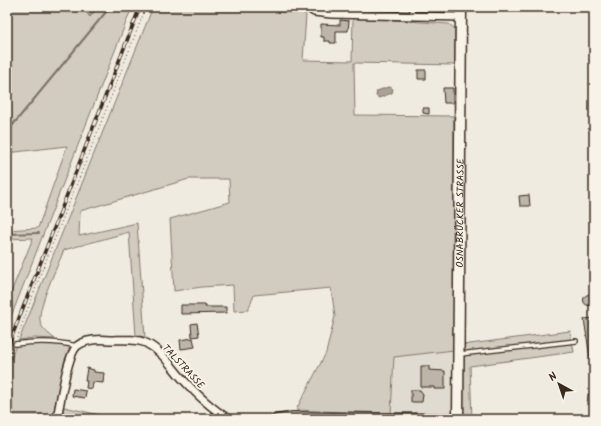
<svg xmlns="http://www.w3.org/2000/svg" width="601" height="426" viewBox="0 0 601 426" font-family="Kalam,sans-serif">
  <rect width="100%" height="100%" fill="#efebe0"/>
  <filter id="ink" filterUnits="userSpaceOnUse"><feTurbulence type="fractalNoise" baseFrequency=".025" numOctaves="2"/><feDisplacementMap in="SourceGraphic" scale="8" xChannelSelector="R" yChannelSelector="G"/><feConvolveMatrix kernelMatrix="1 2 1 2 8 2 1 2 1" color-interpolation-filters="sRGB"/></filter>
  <g filter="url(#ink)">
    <!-- built -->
    <path fill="#e0dbd0" d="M16,345L7,370V347Z
      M454,350L452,414H391L394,356Z"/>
    <!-- green -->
    <path fill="#d1cbc0" stroke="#867a6f" d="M7,7H132L7,327V302L33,238L7,239V230L38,228L67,146L7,153Z
      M153,7H278L279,12H302L306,15L303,60L352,61L353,17L449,24L455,29V65L354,63L355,115L454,116V350L394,357L391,414L296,410L326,353L335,316L331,288L254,295L248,310L234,311L233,285L202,287L174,291L170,219L230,202L229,179H189L80,211L79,236L137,223L145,337L136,336L129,232L64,250C58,265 38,306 40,320C41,329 49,334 55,339L34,338L19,340Z
      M570,331L574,352L470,366L472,419H461L462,345Z
      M33,343L57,344L68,346L70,349L65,360L52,419H7V370L16,345Z
      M64,407L100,415L98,419H61Z"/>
    <!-- water -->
    <path fill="#aaa296" stroke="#7e7266" d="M87,7H98L90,17L85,11Z
      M388,87H390L393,89L392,93L379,98L376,96L377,91Z"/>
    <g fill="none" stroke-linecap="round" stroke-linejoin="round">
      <!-- stream -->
      <path stroke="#7e7266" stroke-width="2" d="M7,132L110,7
        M7,234L39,233"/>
    </g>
    <!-- building -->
    <path fill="#bdb5aa" stroke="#3b2a1e" d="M340,20L349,21L348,31H336V43H330V41H324V37H321V24L340,25Z
      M418,70H426V79H418Z
      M443,88H453V103H444Z
      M423,108H429V114L423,113Z
      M529,195L530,206H520L519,196Z
      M583.5 300a5.5 5.5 0 1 1 11 0a5.5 5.5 0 1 1-11 0Z
      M181,305H206L205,307H226V313L181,314Z
      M594,318V364H591L584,319Z
      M197,323L199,336L192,337L191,324Z
      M193,338L195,347L181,349L180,340Z
      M421,366H429V370L445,371V389H434V387H421Z
      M87,368L94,370V372L104,373L103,383L93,382L92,389L86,388L87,381H85Z
      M73,389L86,391L85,398L72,396Z
      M411,390H420L423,394L422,402H411Z
      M588,394H594V404H587Z"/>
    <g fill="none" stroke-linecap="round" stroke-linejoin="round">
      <defs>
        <path id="lane" d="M412,16V7
          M15,344C37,341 56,341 77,346
          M460,354L576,341"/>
        <path id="street" d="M307,7L314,12L331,14L461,17
          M57,419C60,404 67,355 77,346C86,339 99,339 110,340C121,340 135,338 146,343C160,350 169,363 179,375C194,392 209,407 229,419
          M275,419L293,416L458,418"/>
        <g id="secondary">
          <path id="s1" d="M458,419L461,7"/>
        </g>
      </defs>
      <!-- lane casing -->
      <use href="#lane" stroke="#3b2a1e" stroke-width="6"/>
      <!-- street casing -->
      <use href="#street" stroke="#3b2a1e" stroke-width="10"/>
      <!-- secondary casing -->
      <use href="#secondary" stroke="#3b2a1e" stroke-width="13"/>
      <!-- path -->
      <path stroke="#3b2a1e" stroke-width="1" stroke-dasharray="1 3" stroke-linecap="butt" d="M17,338L41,273L90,151L146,7
        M7,363L13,348"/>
      <!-- lane -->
      <use href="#lane" stroke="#f7f3e8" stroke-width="3.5"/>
      <!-- street -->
      <use href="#street" stroke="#f7f3e8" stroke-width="7"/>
      <!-- secondary -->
      <use href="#secondary" stroke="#f7f3e8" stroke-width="10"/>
      <defs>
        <path id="rail" d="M7,349L140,7"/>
      </defs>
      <!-- rail casing -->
      <use href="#rail" stroke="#3b2a1e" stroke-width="3.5"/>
      <!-- rail -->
      <use href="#rail" stroke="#f7f3e8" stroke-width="2" stroke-dasharray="6" stroke-linecap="butt"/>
    </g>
  </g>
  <g text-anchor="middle" stroke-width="4" stroke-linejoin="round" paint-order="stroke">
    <!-- street labels -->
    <g font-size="10" fill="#3b2a1e" stroke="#f7f3e8">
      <text dy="4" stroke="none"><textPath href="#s1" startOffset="206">OSNABRÜCKER STRASSE</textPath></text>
      <text transform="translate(184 366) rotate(47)" y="4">TALSTRASSE</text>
    </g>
  </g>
  <!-- margin -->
  <rect width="601" height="426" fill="none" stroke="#f7f3e8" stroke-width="24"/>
  <rect x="12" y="12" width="577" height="402" fill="none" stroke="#3b2a1e" stroke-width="1.5" filter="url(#ink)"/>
  <!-- north arrow -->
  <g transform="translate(559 384) rotate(320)" stroke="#f7f3e8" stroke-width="3" paint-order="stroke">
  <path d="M0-3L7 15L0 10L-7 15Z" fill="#3b2a1e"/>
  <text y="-6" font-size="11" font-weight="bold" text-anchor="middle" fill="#3b2a1e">N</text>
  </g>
</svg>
